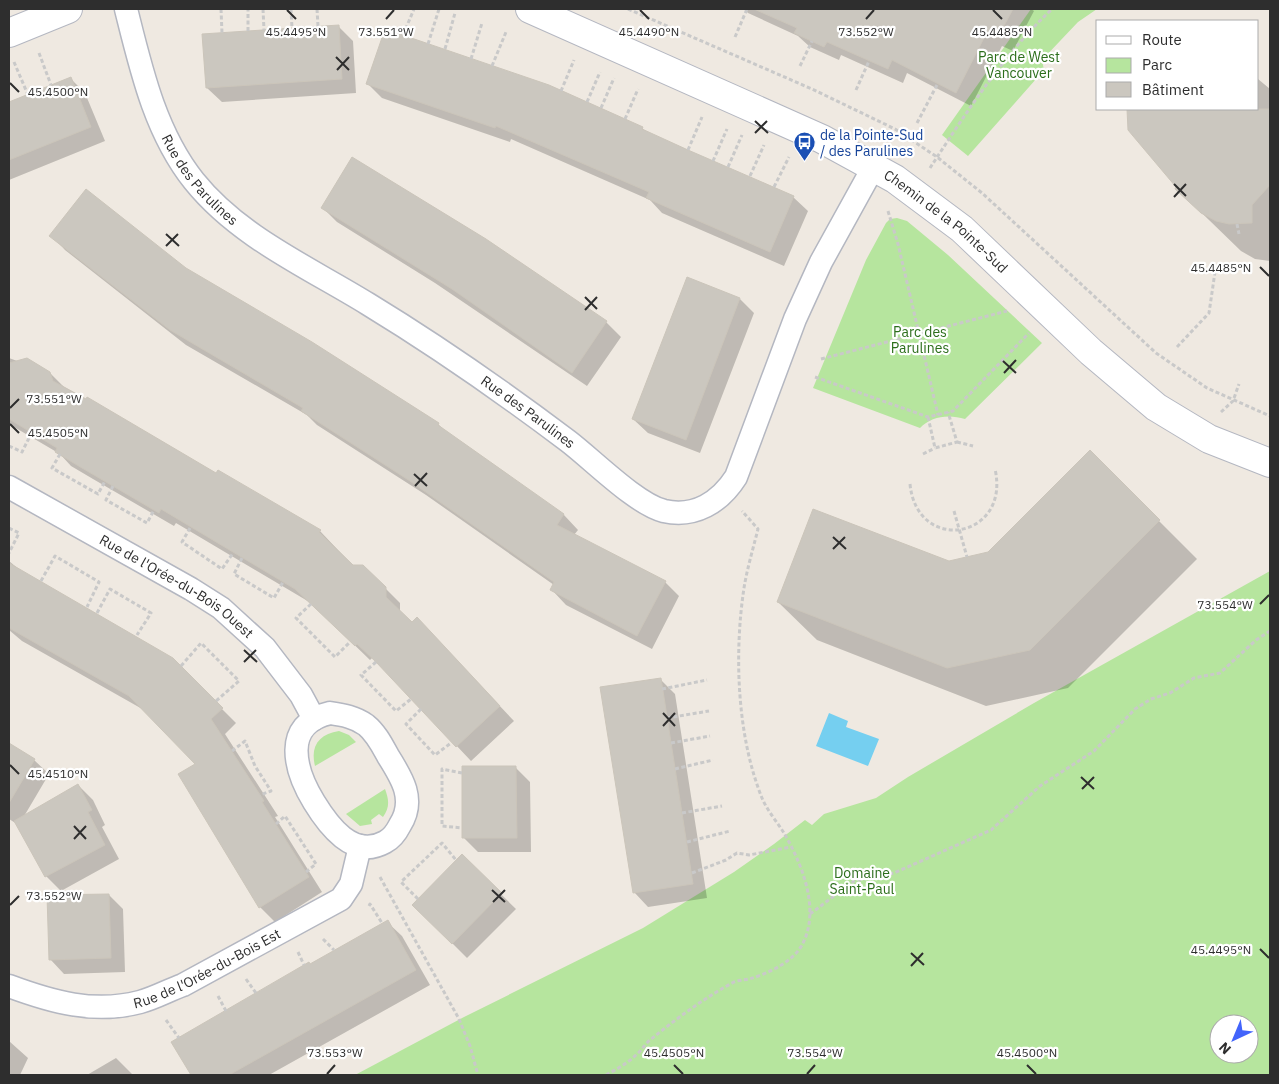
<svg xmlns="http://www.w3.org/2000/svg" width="1279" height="1084" viewBox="0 0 1279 1084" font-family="'IBM Plex Sans',sans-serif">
  <rect width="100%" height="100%" fill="#efe9e1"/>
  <!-- green -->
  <path fill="#b6e59e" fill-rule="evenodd" d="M1031,9H1097L1078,22L1042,60L1044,70L968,156L942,135Z
    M897,218L907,221L948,255L1042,343L965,419C949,414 931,416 920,428L813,388L866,260L886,223L890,219Z
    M1270,571V1075H355L464,1017L643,928L734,872L774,844L805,820L812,825L824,814L876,798L908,777L1034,703ZM1219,1024H1249V1054H1219Z
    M339,731L349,735L356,742L315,766C310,746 319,734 339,731Z
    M385,789C389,800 390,807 383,817L379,814L371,820L372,824L360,826L346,814Z"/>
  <!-- water -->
  <path fill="#75cff0" d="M829,713L848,721L846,727L879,739L868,766L816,746Z"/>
  <!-- shadow -->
  <path fill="#0003" d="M744,9H1031L1034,11L1013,51L1002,46L971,106L907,73L903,83L841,55L839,60L810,47L798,36L748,13Z
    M338,26L353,41L356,93L222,102L207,88L204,35Z
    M71,79L85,93L105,141L9,180V104Z
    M1258,79L1270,89V261L1255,259L1241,251L1177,189V187L1129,129L1128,109H1258Z
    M367,83L642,128L648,133L793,197L808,211L784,266L662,213L650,200L511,139L510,142L382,98Z
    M323,208L485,240L606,322L621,337L587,386L435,283L337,222Z
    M51,235L185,269L311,343L438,424L449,435L564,515L578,530L574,535L665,582L679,596L652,649L566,605L552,590L554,585L426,495L317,425L307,415L186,345L65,250Z
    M740,299L754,313L700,453L648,433L633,419Z
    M9,358L50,373L64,387L217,475L320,531L353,566H363L400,603V612L412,623L431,633L514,721L471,761L373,657L370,660L311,603L176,523L174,526L93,479L71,466L60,454L9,424Z
    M1090,452L1197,559L1068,688L986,706L817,640L778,602L988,553Z
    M9,561L21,571L172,659L236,723L225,734L278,816L275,817L322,892L275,922L260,907L180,775L197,764L144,710L22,641L9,630Z
    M660,679L675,694L707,898L648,907L634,892Z
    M9,745L34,760L49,774L23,818L78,785L93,800L105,825L102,827L119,859L61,891L46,876L17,824L9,819Z
    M516,768L530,782L531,852H478L464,838Z
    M462,856L516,909L467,958L414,905Z
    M109,895L123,909L125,972L64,974L50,959Z
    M387,922L402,936L430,985L269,1075H192L173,1042Z
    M9,1041L28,1058L20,1075H9Z
    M116,1058L133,1075H87Z"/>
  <!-- building -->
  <path fill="#cbc7bf" stroke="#cbc5ba" d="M754,9H1013L998,37L987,32L956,93L892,60L888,69L827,42L824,47L794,33L797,28Z
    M339,25L342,79L206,88L202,34Z
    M385,29L549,85L643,127L642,129L688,150L794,196L770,252L646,198L649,192L496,126L495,128L366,84Z
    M71,77L91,127L9,160V102Z
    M1127,109H1270V185L1252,205V223L1229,224L1216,221L1201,213L1175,189L1176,187L1133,136L1128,130Z
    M352,157L486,239L607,321L572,373L452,289L321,208Z
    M86,189L186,268L312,342L439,423L438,425L564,514L557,525L666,581L637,636L550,590L554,582L410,481L301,411L303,408L170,330L49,236Z
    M687,277L740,298L686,440L632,419Z
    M27,358L50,372L53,381L86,399L87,397L216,473L218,470L321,530L319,532L353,565H363L386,587V597L412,622L417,617L500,706L456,747L376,662L357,644L355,646L295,589L161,509L159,513L77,465L55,452L57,448L9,419V363Z
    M1090,450L1160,520L1030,650L947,668L777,602L813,509L949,561L988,552Z
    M9,563L173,658L223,708L211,719L264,801L262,802L309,877L259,908L178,774L195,764L129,696L9,628Z
    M661,678L693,884L633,893L600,687Z
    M9,743L35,759L9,803Z
    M462,766H516L517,838H462Z
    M78,784L92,810L88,812L105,845L45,877L14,821Z
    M462,854L502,893L452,944L412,905Z
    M109,894L111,958L49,960L47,895Z
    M388,920L416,970L229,1075H191L171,1042L309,962L310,964Z"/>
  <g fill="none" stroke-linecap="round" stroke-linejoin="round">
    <defs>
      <g id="street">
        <path id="s1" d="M126,9C141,69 155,132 194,181C239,237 308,267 368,304C437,346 503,392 568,441C593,460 636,504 664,511C695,518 720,502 736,477L795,319L821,262L874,166"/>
        <path id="s2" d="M9,487L191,589L221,608L265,648L301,695L314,719"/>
        <path d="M330,713C343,715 355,717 366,725C376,733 382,745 388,756C402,778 416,800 400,825C397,831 391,839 385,842C353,860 328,825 314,802C295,771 281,724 330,713Z"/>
        <path id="s3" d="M9,986C52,1002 94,1014 140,1002C155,998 169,990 183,985L341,899L351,884L360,846"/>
      </g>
      <g id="secondary">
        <path id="s4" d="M530,9L822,139L895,179L962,229L1091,352L1156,407L1209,439L1270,463"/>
        <path d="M9,33L68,9"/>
      </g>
    </defs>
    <!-- street casing -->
    <use href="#street" stroke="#b4b7c1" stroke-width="25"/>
    <!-- secondary casing -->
    <use href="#secondary" stroke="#b4b7c1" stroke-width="30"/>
    <!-- path -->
    <path stroke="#c9c9c9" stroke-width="3" stroke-dasharray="4 2.5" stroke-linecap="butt" d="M221,9L222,33
      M263,9L264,30
      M291,9L292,28
      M317,9L318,26
      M628,9L812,89L895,129L937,157L982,193L1156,353L1207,388L1270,416
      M248,31V9
      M403,35L414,9
      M735,37L747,9
      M428,44L439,9
      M445,49L455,13
      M39,53L51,85
      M471,59L482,23
      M14,62L28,95
      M492,66L506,32
      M800,66L812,41
      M856,90L869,61
      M561,91L574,60
      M587,102L600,72
      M601,108L614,78
      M625,119L638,89
      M917,123L938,83
      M688,150L702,117
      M713,161L727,129
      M728,167L742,135
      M930,168C966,113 1003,55 1052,9
      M750,176L764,145
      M774,187L789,157
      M888,211L898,244L938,415
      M1237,224L1239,234
      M1177,347L1209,313L1215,272
      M821,359L1007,311
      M815,377L928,417L953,411L1029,333
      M1221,412L1233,401L1239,384
      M928,417L935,448L957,442L948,412
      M957,442L973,446
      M9,446L22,452L32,432
      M60,454L52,468L98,494L105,481
      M923,454L935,448
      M910,484C917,555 1011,539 995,469
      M113,486L106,500L147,523L154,510
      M954,511L967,557
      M9,528L19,533L9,553
      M190,528L182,542L222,569L233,553
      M242,558L234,574L274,598L283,582
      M41,581L55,556L99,582L87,607
      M311,604L296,618L335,657L350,642
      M97,613L110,589L151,613L137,635
      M376,662L361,675L396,711L411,699
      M181,666L201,643L239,681L216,701
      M662,689L707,680
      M421,709L406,724L435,755L451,743
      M667,718L709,711
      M671,743L710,736
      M232,751L245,741L255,766L271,791L260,795
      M675,769L713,760
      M462,773L442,769V826L462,828
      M682,813L722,806
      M276,824L285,816L316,864L306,872
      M687,842L730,831
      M692,873L726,860L737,853L749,855L791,847
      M380,877L459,1019L470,1046L478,1075
      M418,899L401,882L442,843L456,860
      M369,906L370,904L382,923
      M810,914L854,881L894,873L991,830L1040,786L1094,751L1135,709L1151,699L1170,693L1194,678L1220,673L1256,640L1270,631
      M323,939L334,950
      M298,952L304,965
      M246,979L256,993
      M218,996L226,1011
      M166,1020L179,1038
      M606,1075C617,1069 628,1063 637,1054C642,1050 645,1044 650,1040C676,1019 704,998 734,982C739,980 744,980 749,979C767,974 793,962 802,945C821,910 802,864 784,833C777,822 767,810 762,798C737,736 734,654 744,588C747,569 753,549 758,529L742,511"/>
    <!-- street -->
    <use href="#street" stroke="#fff" stroke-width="22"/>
    <!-- secondary -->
    <use href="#secondary" stroke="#fff" stroke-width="28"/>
  </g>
  <!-- ticks -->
  <path fill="none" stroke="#2e2e2e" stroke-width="2" d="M287,10L296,19M640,10L649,19M993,10L1002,19M386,19L394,10M866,19L874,10M336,57L349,70M337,70L349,57M10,83L19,92M755,121L768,133M755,133L767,121M1174,184L1186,196M1174,197L1186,184M166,234L179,246M166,246L178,234M1260,267L1269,276M585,297L597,309M585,310L597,297M1003,361L1016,373M1004,373L1016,360M10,408L19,399M10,424L19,433M414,474L427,486M415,486L427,473M833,537L846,549M833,549L845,537M1260,604L1269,595M244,650L257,662M244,662L256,650M663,713L675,726M663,726L675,713M10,765L19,774M1081,777L1094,789M1082,789L1094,777M74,826L86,839M74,839L86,826M492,890L505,902M493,902L505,890M10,905L19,896M1260,949L1269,958M911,953L924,965M911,966L923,953M674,1065L683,1074M1027,1065L1036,1074M327,1074L335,1065M807,1074L815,1065"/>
  <!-- icons -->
  <defs>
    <symbol id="bus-pin" viewBox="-11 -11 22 30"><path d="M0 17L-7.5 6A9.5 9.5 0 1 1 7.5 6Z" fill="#1a4fb4" stroke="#fff"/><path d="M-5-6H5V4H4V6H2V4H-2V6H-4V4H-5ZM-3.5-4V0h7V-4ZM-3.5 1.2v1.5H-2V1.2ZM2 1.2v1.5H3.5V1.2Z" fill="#fff"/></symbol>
  </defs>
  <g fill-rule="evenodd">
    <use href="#bus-pin" x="792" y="130" width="25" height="34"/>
  </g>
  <g text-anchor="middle" stroke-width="4.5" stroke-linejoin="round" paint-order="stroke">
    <!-- park labels -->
    <g font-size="14" fill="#2c6e1b" stroke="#fff">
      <text x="1019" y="62">Parc de West<tspan x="1019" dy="16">Vancouver</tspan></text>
      <text x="920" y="337">Parc des<tspan x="920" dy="16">Parulines</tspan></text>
      <text x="862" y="878">Domaine<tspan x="862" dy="16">Saint-Paul</tspan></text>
    </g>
    <!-- transit labels -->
    <g font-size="14" fill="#164399" stroke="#fff" text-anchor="start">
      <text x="820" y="140">de la Pointe-Sud<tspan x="820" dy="16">/ des Parulines</tspan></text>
    </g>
    <!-- street labels -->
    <g font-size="14" fill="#2e2e2e" stroke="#fff">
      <text dy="5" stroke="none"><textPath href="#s1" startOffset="189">Rue des Parulines</textPath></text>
      <text dy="5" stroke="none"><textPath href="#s4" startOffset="469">Chemin de la Pointe-Sud</textPath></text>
      <text dy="5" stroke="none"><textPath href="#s1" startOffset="594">Rue des Parulines</textPath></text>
      <text dy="5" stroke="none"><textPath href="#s2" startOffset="195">Rue de l'Orée-du-Bois Ouest</textPath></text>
      <text dy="5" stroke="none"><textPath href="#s3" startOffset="209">Rue de l'Orée-du-Bois Est</textPath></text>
    </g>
  </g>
  <g font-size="12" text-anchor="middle" fill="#2e2e2e" stroke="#fff" stroke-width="4.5" stroke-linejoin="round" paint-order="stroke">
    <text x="296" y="36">45.4495°N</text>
    <text x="649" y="36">45.4490°N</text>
    <text x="1002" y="36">45.4485°N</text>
    <text x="386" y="36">73.551°W</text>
    <text x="866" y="36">73.552°W</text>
    <text x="58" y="96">45.4500°N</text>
    <text x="1221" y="272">45.4485°N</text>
    <text x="54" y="403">73.551°W</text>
    <text x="58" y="437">45.4505°N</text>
    <text x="1225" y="609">73.554°W</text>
    <text x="58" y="778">45.4510°N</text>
    <text x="54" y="900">73.552°W</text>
    <text x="1221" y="954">45.4495°N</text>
    <text x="335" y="1057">73.553°W</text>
    <text x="815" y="1057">73.554°W</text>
    <text x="674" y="1057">45.4505°N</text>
    <text x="1027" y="1057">45.4500°N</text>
  </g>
  <!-- border -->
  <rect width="1279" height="1084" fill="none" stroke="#2e2e2e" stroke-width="20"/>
  <!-- legend -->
  <rect x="1096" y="20" width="162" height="90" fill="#ffffff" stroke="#ababab"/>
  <rect x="1106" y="36" width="25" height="8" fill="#ffffff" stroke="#ababab"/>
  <text x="1142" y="45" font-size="15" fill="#2e2e2e">Route</text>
  <rect x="1106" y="58" width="25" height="15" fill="#b6e59e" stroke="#ababab"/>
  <text x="1142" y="70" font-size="15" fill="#2e2e2e">Parc</text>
  <rect x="1106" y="82" width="25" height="15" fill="#cbc7bf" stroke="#ababab"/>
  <text x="1142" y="95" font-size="15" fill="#2e2e2e">Bâtiment</text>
  <!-- north arrow -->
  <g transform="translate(1234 1039) rotate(224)"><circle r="24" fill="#ffffff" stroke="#ababab"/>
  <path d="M0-4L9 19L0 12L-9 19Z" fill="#4264fb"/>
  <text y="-8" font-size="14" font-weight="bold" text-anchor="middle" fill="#2e2e2e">N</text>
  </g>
</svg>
